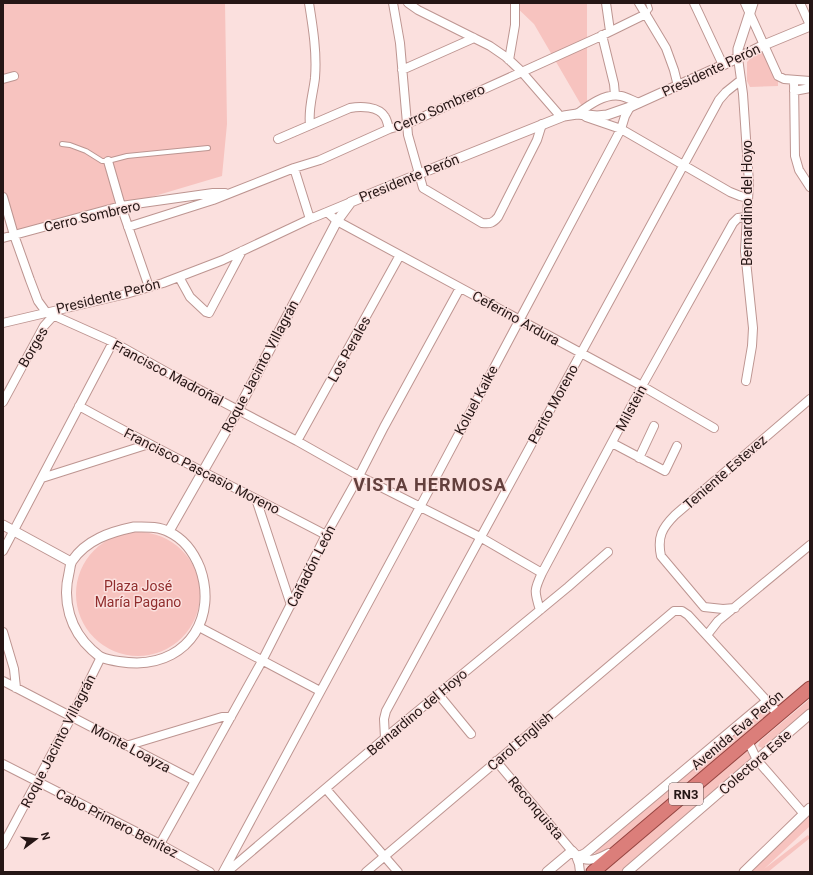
<svg xmlns="http://www.w3.org/2000/svg" width="813" height="875" viewBox="0 0 813 875" font-family="Roboto,sans-serif">
  <rect width="100%" height="100%" fill="#fbe0de"/>
  <!-- green -->
  <path fill="#f7c3bf" d="M3,3H225L227,124L222,176L121,206L14,235L3,197Z
    M512,3H587V115L534,24Z
    M764,45L778,77V86L750,87L747,81V62Z
    M76 594a62 62 0 1 1 124 0a62 62 0 1 1-124 0Z
    M810,699V711L764,749L758,746L760,741Z
    M764,709C769,709 770,711 771,715L626,837L597,856L595,853L598,849Z
    M747,751L751,752L752,755L751,760L620,872H603L744,752Z
    M810,815V826L764,869L808,835L810,838L768,872H751Z"/>
  <g fill="none" stroke-linecap="round" stroke-linejoin="round">
    <defs>
      <path id="service" d="M646,14L650,9L648,3
        M62,144L70,145L86,151L102,161H108L127,156L208,148"/>
      <path id="minor" d="M309,3C313,28 317,53 315,78C313,95 308,108 310,125
        M393,3L400,43L408,135L423,188L482,223C490,224 493,223 498,217L537,140L542,124
        M408,3L418,10L490,46L506,57L521,71L561,117
        M606,3L610,31
        M639,3L666,48L674,70L678,86
        M694,3L723,65
        M745,3L778,76L784,79L810,81
        M800,3L810,25
        M602,35L614,84L615,95
        M738,58L743,94L749,183L745,251L753,328L752,346L746,381
        M509,60L515,25V3
        M402,70L474,38
        M3,79L14,76
        M794,80L795,156L799,170L810,187
        M794,91L810,88
        M577,114C589,105 605,93 621,96C627,97 633,101 639,103
        M586,117L621,129L730,192L740,196L748,198
        M278,139L350,108C360,106 379,106 385,117C387,120 388,125 389,129
        M108,161L121,206L149,287
        M294,168L310,219
        M3,197L14,235L30,280L38,301L46,312L113,342L179,379L297,441L359,476L480,537L542,573
        M327,212L337,221L642,386L714,428
        M128,227L213,200L294,168L320,160L389,129L407,124L599,37L646,14
        M3,238L121,206L213,193H225
        M179,277L190,297L206,312L209,313L242,251
        M3,323L126,294L163,283L223,260L310,219L351,202
        M3,402L44,326L54,315
        M79,406C160,451 244,492 326,535
        M297,441L400,255
        M612,443L665,471L677,446
        M639,458L654,426
        M42,478L149,444
        M256,499L291,605
        M3,551L113,342
        M735,608L723,609L704,607L661,556C657,537 662,528 675,515L810,399
        M540,610C534,591 534,590 542,573L642,386L733,223L738,218L746,217
        M199,627L320,691
        M3,632L14,669L16,688
        M707,635L718,621L810,545
        M3,681L195,781
        M439,695L471,734
        M385,738L384,719L386,711L719,100L726,92L741,80
        M748,741L757,760L804,814
        M126,746L222,717H231
        M496,761L572,851
        M3,764L160,844L210,872
        M326,789L398,872
        M160,844L262,661L326,535L359,476L384,427L460,288
        M3,845L72,716L101,657
        M576,856C589,863 598,859 609,853
        M576,856L579,864L580,872
        M223,872L420,507L621,129L625,116L630,107
        M227,872L385,738L568,587L608,552
        M366,872L674,611H682L688,615L767,701"/>
      <path id="tertiary" d="M738,58V49L753,3
        M3,525L71,562
        M134,527C145,527 159,526 169,532C184,539 194,553 200,568C217,616 190,662 137,663C128,663 110,661 101,657C98,656 95,652 92,650C70,630 62,601 69,573C70,569 70,564 72,561C86,540 110,532 134,527Z
        M169,531L238,410L337,221L351,202L419,174L564,116L577,114L597,116L607,115L630,107L723,65L764,45L810,26
        M547,872L572,851C577,857 579,857 586,853L767,701L779,715
        M627,872L810,714
        M744,872L810,808"/>
      <path id="trunk" d="M593,872L810,688"/>
    </defs>
    <!-- service casing -->
    <use href="#service" stroke="#bd9591" stroke-width="6"/>
    <!-- minor casing -->
    <use href="#minor" stroke="#bd9591" stroke-width="10"/>
    <!-- tertiary casing -->
    <use href="#tertiary" stroke="#bd9591" stroke-width="11"/>
    <!-- trunk casing -->
    <use href="#trunk" stroke="#954541" stroke-width="15"/>
    <!-- service -->
    <use href="#service" stroke="#fff" stroke-width="4"/>
    <!-- minor -->
    <use href="#minor" stroke="#fff" stroke-width="8"/>
    <!-- tertiary -->
    <use href="#tertiary" stroke="#fff" stroke-width="9"/>
    <!-- trunk -->
    <use href="#trunk" stroke="#db7e7a" stroke-width="13"/>
  </g>
  <g text-anchor="middle" stroke-width="3" stroke-linejoin="round" paint-order="stroke">
    <!-- shield labels -->
    <rect fill="#fbe0de" stroke="#655351" stroke-width="1" x="669" y="783" width="34" height="22" rx="3"/>
    <g font-size="13" font-weight="bold" fill="#251615">
      <text x="686" y="799">RN3</text>
    </g>
    <!-- street labels -->
    <g font-size="14" fill="#251615" stroke="#fbe0de">
      <text transform="translate(711 70) rotate(-25)" y="5">Presidente Perón</text>
      <text transform="translate(439 108) rotate(-24)" y="5">Cerro Sombrero</text>
      <text transform="translate(409 178) rotate(-22)" y="5">Presidente Perón</text>
      <text transform="translate(747 203) rotate(-90)" y="5">Bernardino del Hoyo</text>
      <text transform="translate(92 216) rotate(-13)" y="5">Cerro Sombrero</text>
      <text transform="translate(108 296) rotate(-14)" y="5">Presidente Perón</text>
      <text transform="translate(516 318) rotate(29)" y="5">Ceferino Ardura</text>
      <text transform="translate(33 347) rotate(-60)" y="5">Borges</text>
      <text transform="translate(349 349) rotate(-61)" y="5">Los Perales</text>
      <text transform="translate(260 366) rotate(-62)" y="5">Roque Jacinto Villagrán</text>
      <text transform="translate(168 373) rotate(28)" y="5">Francisco Madroñal</text>
      <text transform="translate(476 400) rotate(-62)" y="5">Koluel Kaike</text>
      <text transform="translate(553 404) rotate(-61)" y="5">Perito Moreno</text>
      <text transform="translate(631 408) rotate(-62)" y="5">Milstein</text>
      <text transform="translate(202 471) rotate(27)" y="5">Francisco Pascasio Moreno</text>
      <text transform="translate(725 472) rotate(-41)" y="5">Teniente Estevez</text>
      <text transform="translate(311 566) rotate(-63)" y="5">Cañadón León</text>
      <text transform="translate(417 712) rotate(-40)" y="5">Bernardino del Hoyo</text>
      <text transform="translate(737 730) rotate(-40)" y="5">Avenida Eva Perón</text>
      <text transform="translate(58 741) rotate(-63)" y="5">Roque Jacinto Villagrán</text>
      <text transform="translate(520 741) rotate(-41)" y="5">Carol English</text>
      <text transform="translate(131 748) rotate(28)" y="5">Monte Loayza</text>
      <text transform="translate(755 762) rotate(-41)" y="5">Colectora Este</text>
      <text transform="translate(536 808) rotate(50)" y="5">Reconquista</text>
      <text transform="translate(117 823) rotate(27)" y="5">Cabo Primero Benítez</text>
    </g>
    <!-- park labels -->
    <g font-size="14" fill="#902d2d" stroke="#fbe0de">
      <text x="138" y="591">Plaza José<tspan x="138" dy="16">María Pagano</tspan></text>
    </g>
    <!-- district labels -->
    <g font-size="18" font-weight="bold" letter-spacing="1" fill="#63403d" stroke="#fbe0de">
      <text x="430" y="491">VISTA HERMOSA</text>
    </g>
  </g>
  <!-- border -->
  <rect width="813" height="875" fill="none" stroke="#251615" stroke-width="8"/>
  <!-- north arrow -->
  <g transform="translate(36 839) rotate(74)" stroke="#fbe0de" stroke-width="3" paint-order="stroke">
  <path d="M0-3L7 15L0 10L-7 15Z" fill="#251615"/>
  <text y="-6" font-size="11" font-weight="bold" text-anchor="middle" fill="#251615">N</text>
  </g>
</svg>
